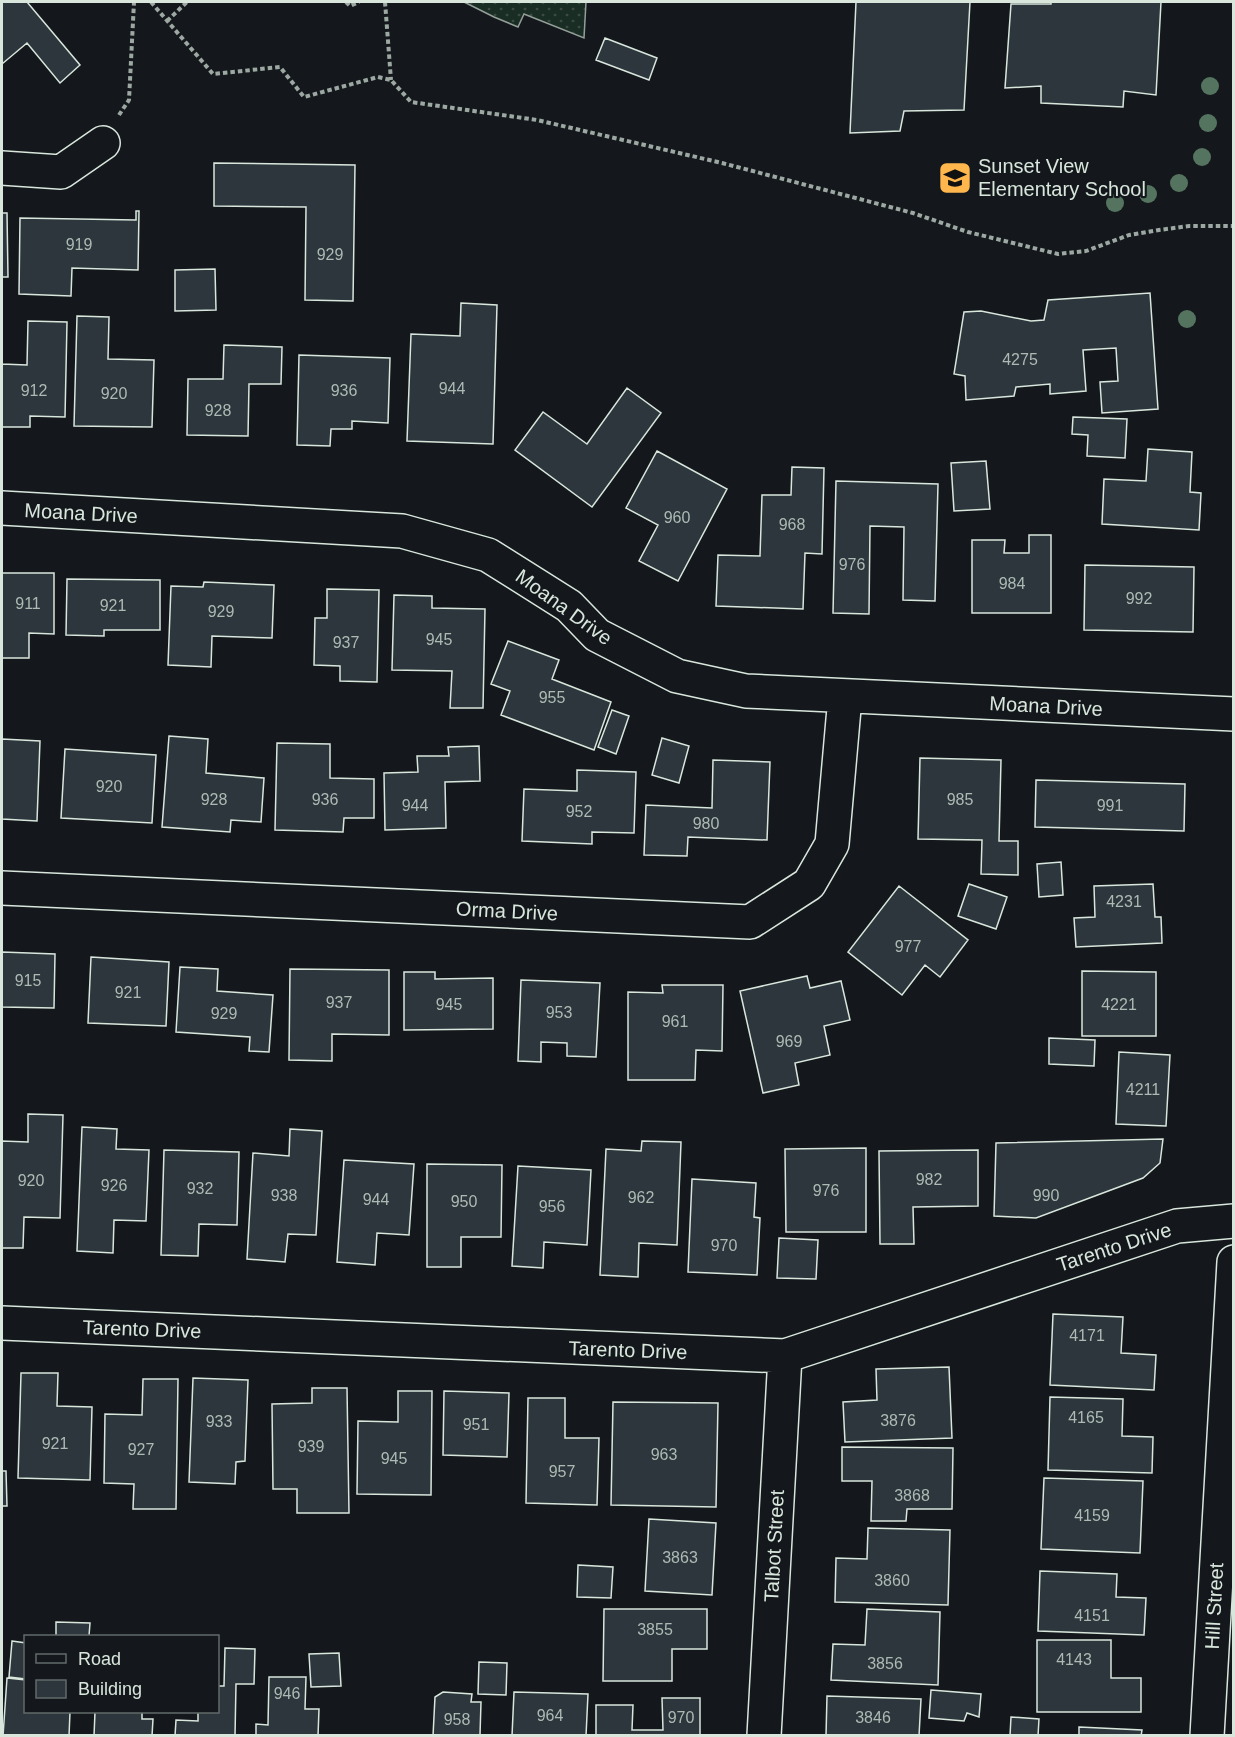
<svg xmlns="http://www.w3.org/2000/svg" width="1235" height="1737" viewBox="0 0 1235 1737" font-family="Helvetica,sans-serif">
  <defs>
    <pattern id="green-dots" width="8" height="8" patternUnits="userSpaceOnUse" patternTransform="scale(1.5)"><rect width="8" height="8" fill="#1a2d24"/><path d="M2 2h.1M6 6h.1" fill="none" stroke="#3b4b43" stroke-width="1.8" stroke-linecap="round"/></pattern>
  </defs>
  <rect width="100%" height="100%" fill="#14181c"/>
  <!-- green -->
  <path fill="url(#green-dots)" stroke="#939e99" stroke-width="1.5" d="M464,2H586L584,38L524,14L518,27L494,17Z"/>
  <!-- building -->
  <path fill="#2c363c" stroke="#d8e6dc" stroke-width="1.5" d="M2,2H27L80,65L60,83L27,43L2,64Z
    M856,2H970L964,110L904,111L900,131L850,133Z
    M1051,2H1161L1156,95L1124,91L1123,107L1041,103V86L1005,88L1011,4H1051Z
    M605,38L657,58L649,80L596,60Z
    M214,163L355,165L353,301L305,300L306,207L214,206Z
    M136,211H139L138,270L72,268L71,296L19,294L20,218L136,220Z
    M2,213H7L8,277H2Z
    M215,269L216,310L175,311V270Z
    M1150,293L1158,409L1102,413L1100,382L1118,381L1116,348L1083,350L1086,391L1050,394V384L1016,387L1014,396L966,400L965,376L954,374L964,312L981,311L1031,321L1044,320L1048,300Z
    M461,303L497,305L493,444L407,441L411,334L460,336Z
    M77,316L109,317L108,359L154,360L152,427L74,426Z
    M28,321L67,322L65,417L30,416V427H2V354V364L27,365Z
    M224,345L282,347L281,384H249L248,436L187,435L188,379H223Z
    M299,355L390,358L388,423L352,421V429H331L330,446L297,445Z
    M627,388L661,413L592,507L515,450L543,412L587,444Z
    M1073,417L1127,419L1125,458L1087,456L1088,435L1072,434Z
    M1148,449L1192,452L1190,492L1201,493L1199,530L1102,524L1104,479L1146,481Z
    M657,451L727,489L678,581L639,561L658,525L626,508Z
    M986,461L990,509L954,511L951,463Z
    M792,467L824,468L822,554L805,553L803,609L716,606L718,555L760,556L762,495H791Z
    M836,481L938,484L935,601L903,600L904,527L870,526L869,614L833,613Z
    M1029,535H1051V613H972V540H1005L1004,553H1029Z
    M1085,565L1194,567L1193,632L1084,630Z
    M2,573H54V634L29,633V658H2Z
    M67,579L160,580V630H104V636L66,635Z
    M204,582L274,585L272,638L212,636L211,667L168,665L171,586L203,587Z
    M327,589L379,590L377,682L340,681V666L314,665L315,618H327Z
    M394,595L432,596V608L485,609L483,708H450L452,671L392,670Z
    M508,641L559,660L552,679L611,702L594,750L501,715L510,691L491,684Z
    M612,710L629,716L616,754L598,747Z
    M169,736L208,739L206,773L264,778L261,822L231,820L230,832L162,827Z
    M662,738L689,746L679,783L652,775Z
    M2,739L40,741L37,821L2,819Z
    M277,743L330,744V778L374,779V818H344L343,832L275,830Z
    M479,746L480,781L445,782L446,828L385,830L384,773L418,772L417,756H449L448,747Z
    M65,749L156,755L152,823L61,818Z
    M920,758L1001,760L999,841H1018V875L981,874L982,840L918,839Z
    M713,760L770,762L767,840L688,837L687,856L644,855L646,805L712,808Z
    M577,770L636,772L634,833L592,832V844L522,841L524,789L577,791Z
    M1036,780L1185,784L1184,831L1035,827Z
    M1061,862L1063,895L1039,897L1037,864Z
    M969,884L1007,897L996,929L958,916Z
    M1153,884L1155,917H1161L1162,943L1076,947L1074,918L1095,917L1094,886Z
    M899,886L968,940L940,977L925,965L902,995L848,952Z
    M2,952L55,954L54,1008L2,1007Z
    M91,957L169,962L166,1026L88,1023Z
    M180,967L218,969L217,991L273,995L269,1052L249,1051L250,1037L176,1032Z
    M290,969L389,970V1035L332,1034V1061L289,1060Z
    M1082,971L1156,972V1036H1082Z
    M404,972H435V979L493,978V1029L404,1030Z
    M807,976L810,988L841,981L850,1020L824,1026L830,1055L795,1063L799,1085L763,1093L740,991Z
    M521,980L600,983L596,1057L567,1056V1043L541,1042V1062L518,1061Z
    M662,985H723L722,1051L696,1050L695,1080H628V992L663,993Z
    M1049,1038L1095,1040L1094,1066L1049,1064Z
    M1119,1052L1170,1055L1166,1126L1116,1124Z
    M28,1114L63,1115L60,1218L24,1217L23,1248H2V1141L28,1142Z
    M82,1127L117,1129L116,1149L149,1150L146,1221L114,1220L113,1253L77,1251Z
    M290,1129L322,1131L316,1235L288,1234L285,1262L247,1259L253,1153L289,1156Z
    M1163,1139L1160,1163L1143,1178L1036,1218L994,1216L996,1143Z
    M642,1141L681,1142L677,1245L639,1243L638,1277L600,1275L606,1149L641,1151Z
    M866,1148V1232H786L785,1149Z
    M164,1150L239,1152L237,1225L199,1224L198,1256L161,1255Z
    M978,1150V1206L913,1207L914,1244H880L879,1151Z
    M344,1160L414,1164L409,1235L377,1233L375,1265L337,1262Z
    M427,1164L502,1165L501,1237H461V1267H427Z
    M518,1166L591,1170L587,1245L544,1242L543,1268L512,1266Z
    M692,1179L756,1183L754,1217L760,1218L757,1275L688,1272Z
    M779,1238L818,1240L816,1279L777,1278Z
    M1053,1314L1123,1317L1121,1353L1156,1355L1154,1390L1050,1385Z
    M949,1367L952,1438L845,1442L843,1402L877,1400L876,1369Z
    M21,1373H58L57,1406L92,1407L90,1480L18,1478Z
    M193,1378L248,1380L245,1461L236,1462L235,1484L189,1482Z
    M143,1379H178L176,1509H133L134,1484L104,1483L105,1414L142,1415Z
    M312,1388H347L349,1513H297V1489H273L272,1404L312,1403Z
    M398,1391H432L431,1495L357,1494L358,1421L398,1422Z
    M444,1391L509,1393L507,1457L443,1455Z
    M1050,1397L1123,1399L1122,1436L1153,1437L1152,1473L1048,1470Z
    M528,1398H565V1438H599L597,1505L526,1503Z
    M613,1402L718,1403L716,1507L611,1505Z
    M842,1447L953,1448L952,1509H907L906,1521H871L872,1481H842Z
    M2,1471H6L7,1506H2Z
    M1044,1478L1143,1481L1140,1553L1041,1549Z
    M649,1519L716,1523L712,1595L645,1591Z
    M868,1528L950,1530L948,1605L835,1602L836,1558L867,1559Z
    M578,1565L613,1567L611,1598L577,1597Z
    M1040,1571L1117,1574L1116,1597L1146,1598L1144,1635L1038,1631Z
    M604,1609H707V1649H672V1681H603Z
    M867,1609L940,1612L938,1685L831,1680L833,1644L865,1645Z
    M56,1622L90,1623L89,1636H56Z
    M1037,1640H1111V1678H1141V1712H1037Z
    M12,1641L26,1643V1679L9,1677Z
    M225,1648L255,1649L254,1684H236L235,1736H175L176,1720L198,1721V1712H218V1686H224Z
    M339,1653L341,1686L311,1687L309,1654Z
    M479,1662L507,1663L506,1695L478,1694Z
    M269,1677H306L305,1709H319L318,1736H256V1724L268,1725Z
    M7,1678L26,1680V1712H70L69,1736H3Z
    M931,1690L981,1694L979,1717L967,1713L964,1721L929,1718Z
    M443,1692L472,1694L471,1702H481L480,1735L483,1736H433L435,1697Z
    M514,1692L588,1694L586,1736H512Z
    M827,1696L921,1699L919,1736H826Z
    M662,1698H700V1736H596V1705H633L632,1730H663Z
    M95,1712H142V1719H153L152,1736H94Z
    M1011,1717L1039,1719L1038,1736H1010Z
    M1079,1727L1142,1730L1141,1736H1079Z"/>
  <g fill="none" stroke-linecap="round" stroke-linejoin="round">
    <defs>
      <path id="minor" d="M2,168L61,172L103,143
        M2,508L402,531L488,555L569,606L597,635L677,676L746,691L1234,714
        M2,888L750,922L809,884L832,844L845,697
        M2,1323L785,1356L1177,1226L1234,1221
        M764,1736L785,1356
        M1207,1736L1234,1262"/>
    </defs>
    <!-- minor casing -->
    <use href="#minor" stroke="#d8e6dc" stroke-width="36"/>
    <!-- path -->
    <path stroke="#9da8a2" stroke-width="4" stroke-dasharray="4.5 3" stroke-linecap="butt" d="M151,2L213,74L280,67L304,97L378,77L391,80L411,102L537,120L722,163L913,213L968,232L1058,254L1086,251L1129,235L1159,230L1189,226H1234
      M346,2L350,6L359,2
      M385,2L391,80
      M167,21L187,2
      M119,115L129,100L134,2"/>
    <!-- minor -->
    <use href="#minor" stroke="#14181c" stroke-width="33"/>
  </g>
  <!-- trees -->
  <g fill="#55745f">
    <circle cx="1210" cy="86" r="9"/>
    <circle cx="1208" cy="123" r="9"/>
    <circle cx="1202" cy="157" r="9"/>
    <circle cx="1179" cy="183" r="9"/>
    <circle cx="1148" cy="194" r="9"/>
    <circle cx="1115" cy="203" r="9"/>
    <circle cx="1187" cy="319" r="9"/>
  </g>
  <!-- icons -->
  <defs>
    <symbol id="school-square" viewBox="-11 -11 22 22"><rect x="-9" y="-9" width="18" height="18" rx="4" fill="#ffb74d" stroke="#14181c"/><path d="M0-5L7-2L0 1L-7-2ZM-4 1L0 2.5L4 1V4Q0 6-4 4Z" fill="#111"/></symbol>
  </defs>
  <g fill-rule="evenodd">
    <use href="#school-square" x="936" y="159" width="38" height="38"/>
  </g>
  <g text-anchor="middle" stroke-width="4.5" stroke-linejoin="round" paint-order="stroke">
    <!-- number labels -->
    <g font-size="16" fill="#adbab4">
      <text x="79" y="250">919</text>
      <text x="330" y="260">929</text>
      <text x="1020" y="365">4275</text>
      <text x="452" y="394">944</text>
      <text x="34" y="396">912</text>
      <text x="344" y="396">936</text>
      <text x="114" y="399">920</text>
      <text x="218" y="416">928</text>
      <text x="677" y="523">960</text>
      <text x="792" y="530">968</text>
      <text x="852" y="570">976</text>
      <text x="1012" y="589">984</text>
      <text x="1139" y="604">992</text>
      <text x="28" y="609">911</text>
      <text x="113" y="611">921</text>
      <text x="221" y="617">929</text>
      <text x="439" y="645">945</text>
      <text x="346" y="648">937</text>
      <text x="552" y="703">955</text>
      <text x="109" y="792">920</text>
      <text x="214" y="805">928</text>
      <text x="325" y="805">936</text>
      <text x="960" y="805">985</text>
      <text x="415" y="811">944</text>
      <text x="1110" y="811">991</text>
      <text x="579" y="817">952</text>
      <text x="706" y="829">980</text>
      <text x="1124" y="907">4231</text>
      <text x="908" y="952">977</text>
      <text x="28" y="986">915</text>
      <text x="128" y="998">921</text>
      <text x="339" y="1008">937</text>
      <text x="449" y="1010">945</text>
      <text x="1119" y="1010">4221</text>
      <text x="559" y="1018">953</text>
      <text x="224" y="1019">929</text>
      <text x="675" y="1027">961</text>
      <text x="789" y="1047">969</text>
      <text x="1143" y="1095">4211</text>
      <text x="929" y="1185">982</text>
      <text x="31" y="1186">920</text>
      <text x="114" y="1191">926</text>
      <text x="200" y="1194">932</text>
      <text x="826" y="1196">976</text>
      <text x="284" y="1201">938</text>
      <text x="1046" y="1201">990</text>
      <text x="641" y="1203">962</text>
      <text x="376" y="1205">944</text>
      <text x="464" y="1207">950</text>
      <text x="552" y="1212">956</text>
      <text x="724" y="1251">970</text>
      <text x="1087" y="1341">4171</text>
      <text x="1086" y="1423">4165</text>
      <text x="898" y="1426">3876</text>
      <text x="219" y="1427">933</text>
      <text x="476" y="1430">951</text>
      <text x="55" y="1449">921</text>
      <text x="311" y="1452">939</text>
      <text x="141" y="1455">927</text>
      <text x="664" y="1460">963</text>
      <text x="394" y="1464">945</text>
      <text x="562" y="1477">957</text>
      <text x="912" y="1501">3868</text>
      <text x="1092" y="1521">4159</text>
      <text x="680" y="1563">3863</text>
      <text x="892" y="1586">3860</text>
      <text x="1092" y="1621">4151</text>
      <text x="655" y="1635">3855</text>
      <text x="1074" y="1665">4143</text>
      <text x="885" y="1669">3856</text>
      <text x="287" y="1699">946</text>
      <text x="550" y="1721">964</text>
      <text x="681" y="1723">970</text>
      <text x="873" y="1723">3846</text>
      <text x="457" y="1725">958</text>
    </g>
    <!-- poi labels -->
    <g font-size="20" fill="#d8e6dc" stroke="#14181c" text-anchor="start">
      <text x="978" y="173">Sunset View<tspan x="978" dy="23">Elementary School</tspan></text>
    </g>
    <!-- street labels -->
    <g font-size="20" fill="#d8e6dc" stroke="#14181c">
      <text transform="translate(81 513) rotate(3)" y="7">Moana Drive</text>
      <text transform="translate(564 607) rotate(36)" y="7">Moana Drive</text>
      <text transform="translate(1046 706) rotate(3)" y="7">Moana Drive</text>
      <text transform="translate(507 911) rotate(3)" y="7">Orma Drive</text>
      <text transform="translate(1114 1247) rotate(-18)" y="7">Tarento Drive</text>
      <text transform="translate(142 1329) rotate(2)" y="7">Tarento Drive</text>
      <text transform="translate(628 1350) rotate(2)" y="7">Tarento Drive</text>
      <text transform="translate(774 1546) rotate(-87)" y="7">Talbot Street</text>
      <text transform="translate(1214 1606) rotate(-87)" y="7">Hill Street</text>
    </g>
  </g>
  <!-- border -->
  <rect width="1235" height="1737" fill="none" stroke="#d8e6dc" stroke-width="6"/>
  <!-- legend -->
  <rect x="24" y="1635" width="195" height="78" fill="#14181c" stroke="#626a69" stroke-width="1.5"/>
  <rect x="36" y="1654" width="30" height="9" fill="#14181c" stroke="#626a69" stroke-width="1.5"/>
  <text x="78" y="1665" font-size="18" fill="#d8e6dc">Road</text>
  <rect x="36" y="1680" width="30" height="18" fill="#2c363c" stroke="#626a69" stroke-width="1.5"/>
  <text x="78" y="1695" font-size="18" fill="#d8e6dc">Building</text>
</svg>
